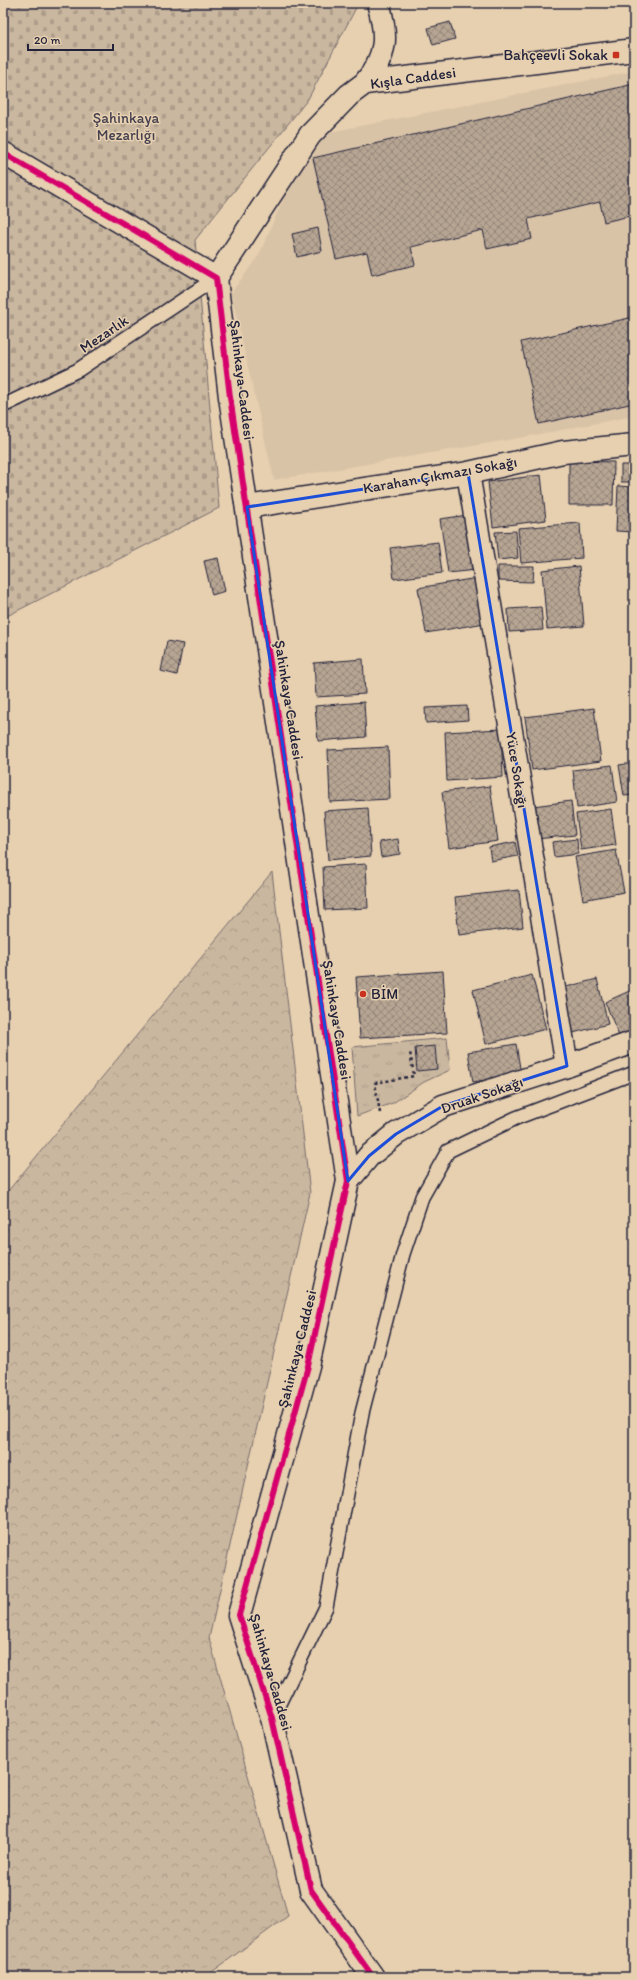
<svg xmlns="http://www.w3.org/2000/svg" width="637" height="1980" viewBox="0 0 637 1980" font-family="Itim,sans-serif">
  <defs>
    <pattern id="grass-tufts" width="24" height="20" patternUnits="userSpaceOnUse"><rect width="24" height="20" fill="#cab79f"/><path d="M3 7l-1-3M5 7V3M7 7l1-3M15 17l-1-3M17 17v-4M19 17l1-3" fill="none" stroke="#ad9d8a"/></pattern>
    <pattern id="forest-crowns" width="20" height="18" patternUnits="userSpaceOnUse"><rect width="20" height="18" fill="#cab79f"/><path d="M2 6a3 3 0 1 1 6 0M12 15a3 3 0 1 1 6 0" fill="none" stroke="#ad9d8a"/></pattern>
    <pattern id="cemetery-stones" width="16" height="16" patternUnits="userSpaceOnUse"><rect width="16" height="16" fill="#cab79f"/><path d="M2 7V4a2 2 0 0 1 4 0v3zM10 15v-3a2 2 0 0 1 4 0v3z" fill="#ad9d8a"/></pattern>
    <pattern id="building-cross-hatch" width="8" height="8" patternUnits="userSpaceOnUse"><rect width="8" height="8" fill="#b7a593"/><path d="M0 0l8 8M0 8l8-8" fill="none" stroke="#948679"/></pattern>
  </defs>
  <rect width="100%" height="100%" fill="#e7d0b0"/>
  <filter id="ink" filterUnits="userSpaceOnUse"><feTurbulence type="fractalNoise" baseFrequency=".025" numOctaves="2"/><feDisplacementMap in="SourceGraphic" scale="8" xChannelSelector="R" yChannelSelector="G"/><feConvolveMatrix kernelMatrix="1 2 1 2 8 2 1 2 1" color-interpolation-filters="sRGB"/></filter>
  <g filter="url(#ink)">
    <!-- built -->
    <path fill="#d9c3a7" d="M634,71V416L525,437L274,480L231,293L259,255L299,162L330,132Z"/>
    <!-- grass -->
    <path fill="url(#grass-tufts)" stroke="#766c6d" d="M447,1038L450,1070L424,1082L393,1103L357,1116L352,1047Z"/>
    <!-- forest -->
    <path fill="url(#forest-crowns)" stroke="#766c6d" d="M272,872L310,1193L209,1638L288,1916L205,1977H3V1197Z"/>
    <!-- cemetery -->
    <path fill="url(#cemetery-stones)" stroke="#766c6d" d="M3,3L358,4L308,99L195,240L219,508L3,618Z"/>
    <!-- building -->
    <path fill="url(#building-cross-hatch)" stroke="#22223b" d="M442,3H454L444,7Z
      M450,22L455,39L433,45L428,28Z
      M634,84V215L604,222L600,202L528,219L532,239L487,249L483,230L411,247L415,265L372,275L367,252L336,259L313,158Z
      M318,228L322,251L297,257L292,234Z
      M634,317V403L539,424L521,342Z
      M569,461L614,462L613,505H569Z
      M621,465H634V482H621Z
      M541,475L546,520L493,527L488,482Z
      M618,486L634,487V532L616,531Z
      M468,515L476,570L448,573L440,519Z
      M580,523L582,558L521,563L518,528Z
      M516,531L518,558L498,560L495,532Z
      M438,542L442,573L394,579L390,548Z
      M218,558L225,591L212,595L204,561Z
      M498,566H534L533,582L498,581Z
      M579,566L584,626L547,629L542,570Z
      M477,578L485,623L426,633L418,588Z
      M541,607L543,630L509,632L508,609Z
      M167,641L183,644L177,675L161,671Z
      M363,659L365,694L316,697L314,663Z
      M364,702L366,737L318,741L315,706Z
      M467,706L468,720L426,723L425,708Z
      M594,708L601,761L532,770L525,717Z
      M501,729L503,777L447,781L445,732Z
      M388,747L390,799L330,802L328,750Z
      M634,763V795L624,796L619,765Z
      M612,765L617,802L577,808L573,770Z
      M490,786L498,841L449,848L442,792Z
      M571,801L575,835L536,839L533,806Z
      M368,808L371,856L328,860L324,811Z
      M611,809L616,845L581,850L576,814Z
      M398,839L400,854L381,857L379,842Z
      M577,839L578,854L554,857L552,842Z
      M515,842L518,856L491,861L489,847Z
      M616,850L624,892L583,900L575,857Z
      M366,864L368,908L325,910L323,867Z
      M519,890L523,927L459,935L455,897Z
      M443,971L447,1033L360,1038L356,977Z
      M532,975L546,1029L486,1044L473,990Z
      M597,979L608,1024L573,1033L562,988Z
      M634,989V1035L621,1041L605,1002Z
      M516,1044L521,1074L473,1082L468,1052Z
      M435,1046L437,1069L417,1071L415,1048Z"/>
    <g fill="none" stroke-linecap="round" stroke-linejoin="round">
      <defs>
        <path id="service" d="M3,406L78,370L216,278
          M272,1718L326,1607L362,1413L403,1254L422,1197L448,1151L516,1118L634,1073"/>
        <path id="minor" d="M365,83C387,56 388,36 378,3
          M216,278L310,135L349,95L365,83L634,50
          M468,473L567,1066
          M247,507L468,473L563,452L634,445
          M348,1181L369,1156L396,1134L443,1106L567,1066L634,1042"/>
        <path id="tertiary" d="M3,153L216,278L230,397L348,1181L308,1366L239,1615L272,1718L311,1890L373,1977"/>
      </defs>
      <!-- service casing -->
      <use href="#service" stroke="#22223b" stroke-width="16"/>
      <!-- minor casing -->
      <use href="#minor" stroke="#22223b" stroke-width="25"/>
      <!-- tertiary casing -->
      <use href="#tertiary" stroke="#22223b" stroke-width="25"/>
      <!-- path -->
      <path stroke="#22223b" stroke-width="2.5" stroke-dasharray="3 3" stroke-linecap="butt" d="M380,1113L375,1083L414,1076L410,1052"/>
      <!-- service -->
      <use href="#service" stroke="#e7d0b0" stroke-width="13"/>
      <!-- minor -->
      <use href="#minor" stroke="#e7d0b0" stroke-width="22"/>
      <!-- tertiary -->
      <use href="#tertiary" stroke="#e7d0b0" stroke-width="22"/>
      <defs>
        <path id="cycleway" d="M3,153L216,278L230,397L348,1181L308,1366L239,1615L272,1718L311,1890L373,1977"/>
      </defs>
      <!-- cycleway casing -->
      <use href="#cycleway" stroke="#e7d0b0" stroke-width="8"/>
      <!-- cycleway -->
      <use href="#cycleway" stroke="#d6006c" stroke-width="6"/>
    </g>
  </g>
  <!-- marked area -->
  <path fill="none" stroke="#1d4ed8" stroke-width="3" stroke-linejoin="round" d="M468,473L567,1066L443,1106L396,1134L369,1156L348,1181L247,507Z"/>
  <!-- markers -->
  <g fill="#c8321e" stroke="#e7d0b0" stroke-width="1.5">
    <rect x="612" y="51" width="8" height="8" rx="2"/>
    <circle cx="363" cy="994" r="4"/>
  </g>
  <g text-anchor="middle" stroke-width="3" stroke-linejoin="round" paint-order="stroke">
    <!-- poi labels -->
    <g font-size="15" fill="#22223b" stroke="#e7d0b0" text-anchor="end">
      <text x="608" y="60">Bahçeevli Sokak</text>
      <text x="371" y="999" text-anchor="start">BİM</text>
    </g>
    <!-- street labels -->
    <g font-size="15" fill="#22223b" stroke="#e7d0b0">
      <text transform="translate(413 78) rotate(-8)" y="5">Kışla Caddesi</text>
      <text transform="translate(104 334) rotate(-34)" y="5">Mezarlık</text>
      <text transform="translate(242 380) rotate(83)" y="5">Şahinkaya Caddesi</text>
      <text transform="translate(440 475) rotate(-10)" y="5">Karahan Çıkmazı Sokağı</text>
      <text transform="translate(289 700) rotate(81)" y="5">Şahinkaya Caddesi</text>
      <text transform="translate(517 770) rotate(81)" y="5">Yüce Sokağı</text>
      <text transform="translate(337 1020) rotate(81)" y="5">Şahinkaya Caddesi</text>
      <text transform="translate(482 1095) rotate(-19)" y="5">Druak Sokağı</text>
      <text transform="translate(297 1349) rotate(-76)" y="5">Şahinkaya Caddesi</text>
      <text transform="translate(271 1672) rotate(74)" y="5">Şahinkaya Caddesi</text>
    </g>
    <!-- park labels -->
    <g font-size="15" fill="#44404f" stroke="#e7d0b0">
      <text x="126" y="123">Şahinkaya<tspan x="126" dy="17">Mezarlığı</tspan></text>
    </g>
  </g>
  <!-- margin -->
  <rect width="637" height="1980" fill="none" stroke="#e7d0b0" stroke-width="16"/>
  <rect x="8" y="8" width="621" height="1964" fill="none" stroke="#22223b" stroke-width="1.5" filter="url(#ink)"/>
  <!-- scale -->
  <path d="M28 44v6h85v-6" fill="none" stroke="#22223b" stroke-width="2"/>
  <text x="34" y="44" font-size="12" fill="#22223b" stroke="#e7d0b0" stroke-width="3" paint-order="stroke">20 m</text>
</svg>
